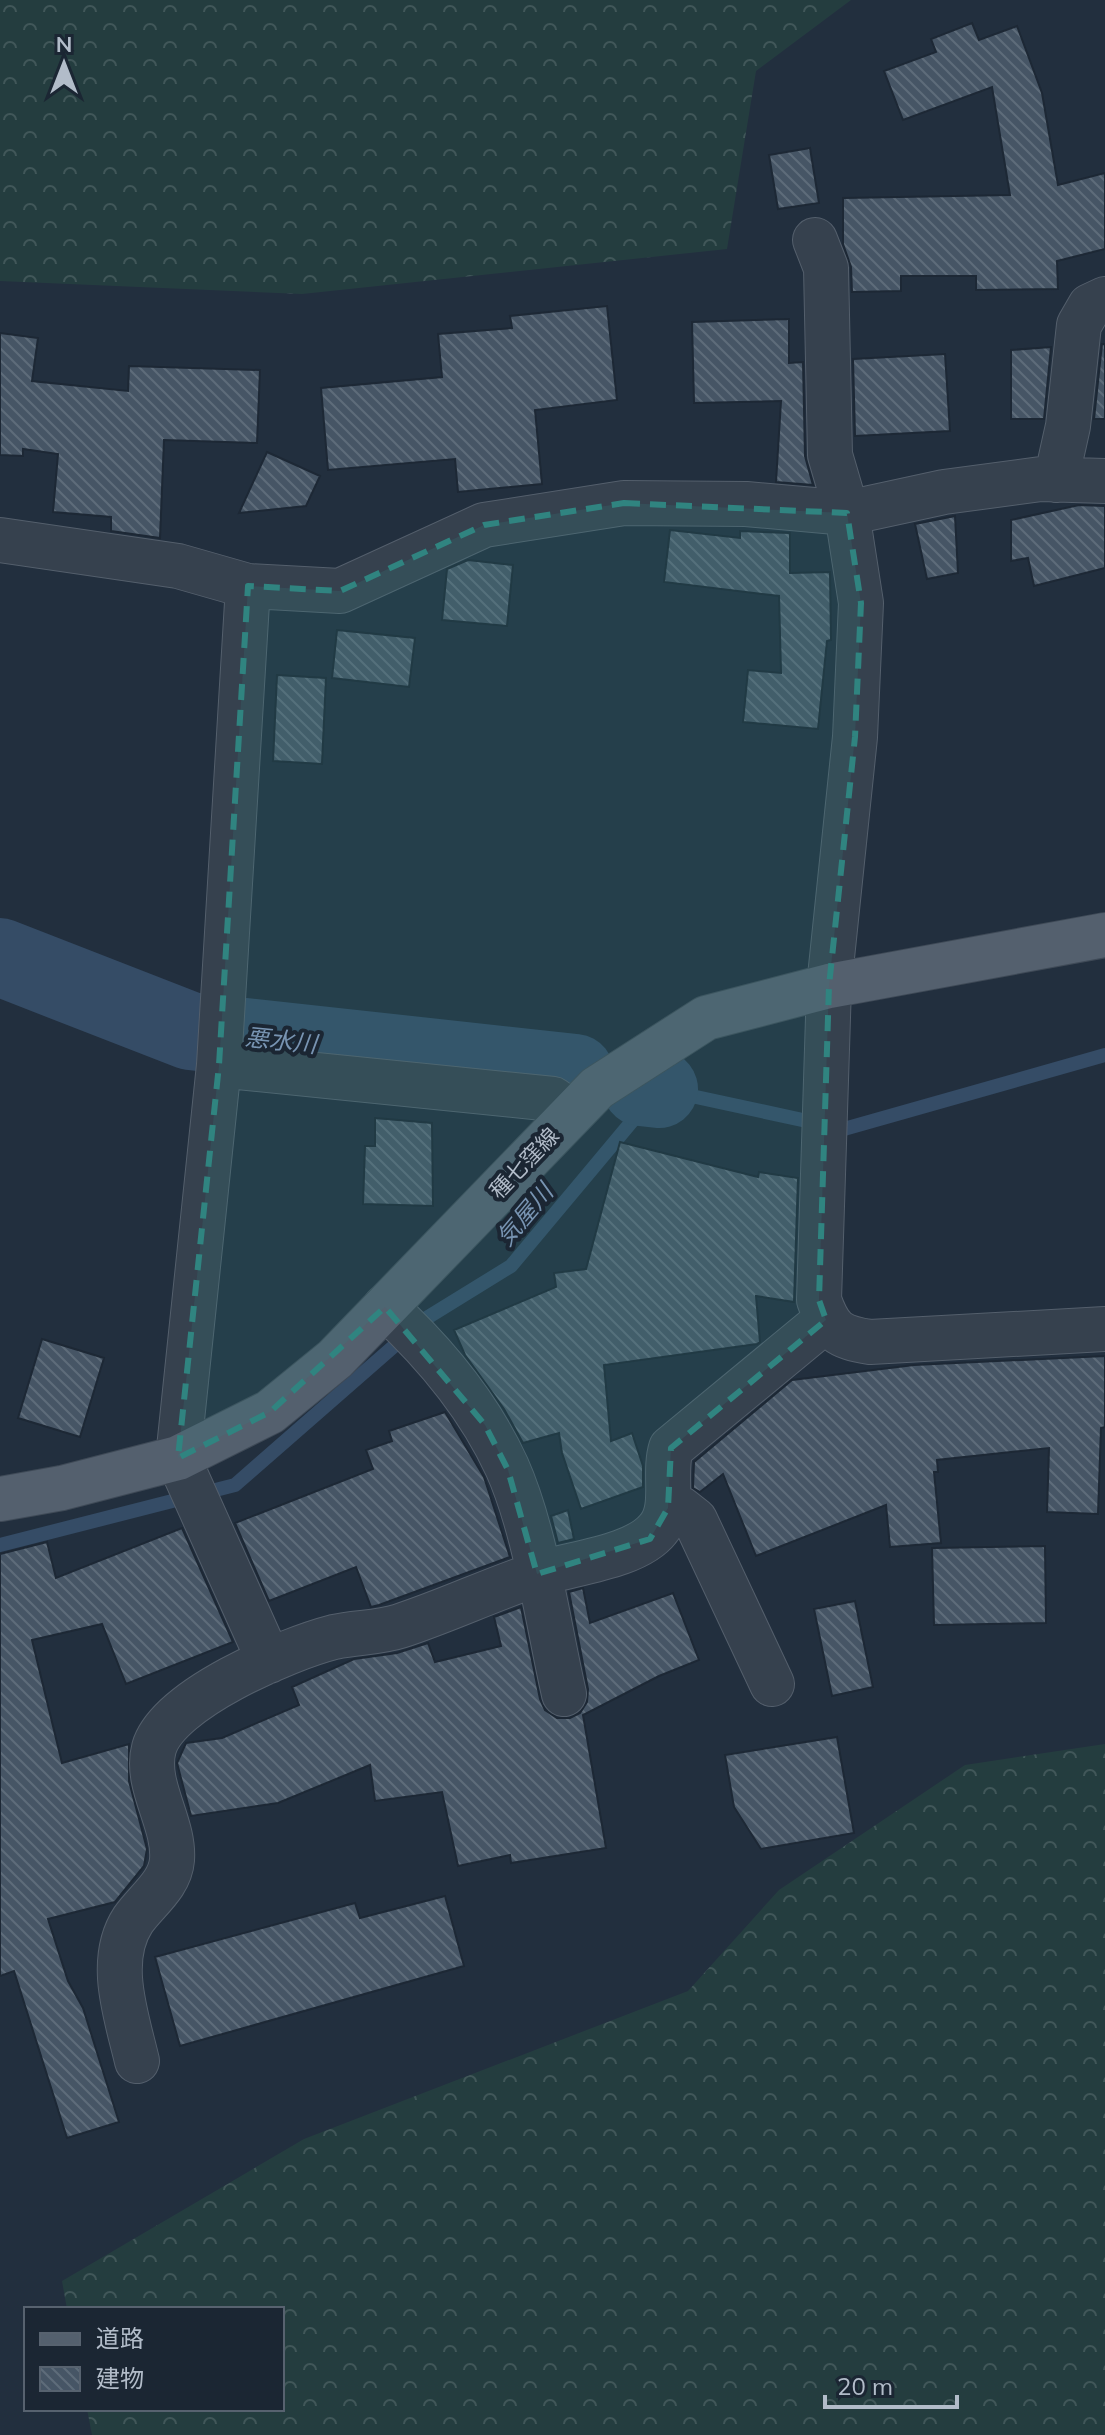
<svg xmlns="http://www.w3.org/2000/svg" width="1105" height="2435" viewBox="0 0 1105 2435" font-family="Mulish,'Noto Sans JP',sans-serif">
  <defs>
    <pattern id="forest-crowns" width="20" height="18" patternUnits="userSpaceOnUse" patternTransform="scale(2)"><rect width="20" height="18" fill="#243d3f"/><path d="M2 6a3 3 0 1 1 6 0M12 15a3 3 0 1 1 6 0" fill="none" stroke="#415759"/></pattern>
    <pattern id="building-back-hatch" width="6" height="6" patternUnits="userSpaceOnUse" patternTransform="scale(2)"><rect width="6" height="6" fill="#465565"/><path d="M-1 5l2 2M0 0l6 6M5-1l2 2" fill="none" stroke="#5e6c7a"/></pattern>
  </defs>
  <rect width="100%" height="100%" fill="#222f3e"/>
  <!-- forest -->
  <path fill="url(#forest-crowns)" d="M0,0H851L756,71L727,249L302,294L0,281Z
    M1105,1744V2435H92L87,2409H282V2309H67L62,2281L304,2139L688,1991L779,1890L965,1765Z"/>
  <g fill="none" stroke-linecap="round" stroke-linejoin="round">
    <!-- stream -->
    <path stroke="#354c66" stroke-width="14" d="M0,1545L235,1485L425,1319L511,1266L659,1089L844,1129L1105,1055"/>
    <!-- river -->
    <path stroke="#354c66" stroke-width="78" d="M0,957L190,1031L575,1073
      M641,1087L659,1089"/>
  </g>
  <!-- building -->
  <path fill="url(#building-back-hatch)" stroke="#1d2835" stroke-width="2" d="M972,23L979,40L1017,26L1042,93L1058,185L1105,173V249L1057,261L1058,289L976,290V276H901V291L852,292L851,267L843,244V198L1010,195L992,87L903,120L884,71L936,52L931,39Z
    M810,148L819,203L778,209L769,155Z
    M607,306L617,400L535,410L542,484L458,492L455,459L328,470L321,388L442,377L438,334L512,328L510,316Z
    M789,319V363L803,362L805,456L813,485L776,482L781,401L694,403L692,322Z
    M0,333L38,338L32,381L128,391L129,366L260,370L257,443L164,440L160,538L111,531V517L53,512L58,454L23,449V456L0,455Z
    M1102,344H1105V419H1094Z
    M1051,347L1044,419H1011V350Z
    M945,354L950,431L855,436L853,359Z
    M267,452L320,476L306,506L239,513Z
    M1079,505L1105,506V568L1034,586L1028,558L1011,561V520Z
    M955,516L958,573L927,579L915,524Z
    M670,530L740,538V531L790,533V573L830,572L831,640L827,641L818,729L743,722L748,670L781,673L779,596L664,582Z
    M468,560L513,565L507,626L442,620L447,569Z
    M337,630L415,638L409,687L332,678Z
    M277,675L326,678L322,764L273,761Z
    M375,1118L432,1123L433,1206L363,1204L365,1146H375Z
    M620,1142L758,1177L759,1172L798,1178L794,1302L756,1296L760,1342L757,1344L604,1365L611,1441L632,1433L643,1466V1487L581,1509L562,1453L559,1433L523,1443L504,1409L465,1355L454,1330L556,1287L554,1273L586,1269Z
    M42,1339L104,1358L80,1437L18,1418Z
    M1105,1356V1427L1101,1428L1098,1514L1047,1512L1049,1448L937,1460L938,1472H934L941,1543L890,1547L886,1505L756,1556L723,1474L700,1492L693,1488L694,1462L792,1380L914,1365Z
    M445,1412L484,1477L510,1557L379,1605L371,1607L356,1567L269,1601L235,1523L373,1469L366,1450L392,1441L389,1431Z
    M568,1510L574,1539L558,1543L551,1516Z
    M182,1528L233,1642L126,1684L102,1624L32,1640L62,1763L129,1744V1781L147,1849L144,1866L115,1902L48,1919L68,1981L83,2008L119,2122L67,2138L14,1971L0,1976V1554L47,1542L56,1578Z
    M1045,1546L1046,1623L934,1625L932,1548Z
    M583,1588L590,1623L673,1593L699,1660L659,1676L583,1715L606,1848L511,1863L510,1855L458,1866L442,1792L375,1801L370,1765L278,1803L191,1816L177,1763L186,1743L222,1738L299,1705L292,1687L354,1659L397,1653L428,1643L435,1662L501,1646L494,1617L521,1607L540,1699L545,1710L557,1718H570L580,1713L587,1702L588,1689L569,1592Z
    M855,1601L873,1687L832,1696L814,1609Z
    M837,1737L854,1833L761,1849L734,1807L725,1755Z
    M445,1896L464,1966L180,2046L155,1957L355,1903L360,1918Z"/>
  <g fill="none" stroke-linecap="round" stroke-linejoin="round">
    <defs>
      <path id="minor" d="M815,240L826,268L830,455L847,513L861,603L855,737L829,986L819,1300C830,1331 838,1337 870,1342L1105,1329
        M1056,480L1068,426L1079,325L1090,306L1105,299
        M0,540L178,566L248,586L340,591L484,525L624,503L746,504L847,513L944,492L1041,479L1105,481
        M248,586L219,1065L178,1458L269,1661
        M219,1065L553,1099L572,1113
        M385,1307C434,1352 479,1406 507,1467C536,1532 548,1624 564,1694
        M668,1508L681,1509L695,1520L772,1684
        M137,2061C127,2018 106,1961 133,1920C146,1901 170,1885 172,1860C175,1823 144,1785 154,1748C168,1699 287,1649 334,1637C356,1632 379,1633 400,1626C446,1611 490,1590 535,1575C570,1563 635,1558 658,1529C676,1508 663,1474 671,1448L826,1320"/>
      <path id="major" d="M0,1499L62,1488L178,1458L270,1412L335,1359L597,1088L706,1018L829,986L1105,935"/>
    </defs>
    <!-- minor casing -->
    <use href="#minor" stroke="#545f6c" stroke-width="46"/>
    <!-- major casing -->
    <use href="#major" stroke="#3f4a57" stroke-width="46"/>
    <!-- minor -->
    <use href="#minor" stroke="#36414e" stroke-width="44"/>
    <!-- major -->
    <use href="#major" stroke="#54606e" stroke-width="44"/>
  </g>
  <!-- marked area -->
  <path fill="#308480" fill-opacity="0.2" stroke="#308480" stroke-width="6" stroke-dasharray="16 10" stroke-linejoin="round" d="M624,503L847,513L861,603L855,737L829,986L819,1300L826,1320L671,1448L668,1508L650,1539L537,1574L508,1470L485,1425L385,1307L270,1412L178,1458L219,1065L248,586L340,591L484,525Z"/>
  <g text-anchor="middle" stroke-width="8" stroke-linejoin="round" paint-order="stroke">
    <!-- street labels -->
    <g font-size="22" fill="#b2bcc9" stroke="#1b2633">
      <text transform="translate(524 1163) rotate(-46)" y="8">種七窪線</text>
    </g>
    <!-- water labels -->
    <g font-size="24" font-style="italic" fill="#7894b2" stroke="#1b2633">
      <text transform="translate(281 1041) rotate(6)" y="8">悪水川</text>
      <text transform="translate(525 1215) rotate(-50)" y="8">気屋川</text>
    </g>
  </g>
  <!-- legend -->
  <rect x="24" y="2307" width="260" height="104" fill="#1b2633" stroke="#57626f" stroke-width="2"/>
  <rect x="40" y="2333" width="40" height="12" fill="#54606e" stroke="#57626f" stroke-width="2"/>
  <text x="96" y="2347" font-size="24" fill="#b2bcc9">道路</text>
  <rect x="40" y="2367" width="40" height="24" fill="url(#building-back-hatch)" stroke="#57626f" stroke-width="2"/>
  <text x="96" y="2387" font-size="24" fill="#b2bcc9">建物</text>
  <!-- north arrow -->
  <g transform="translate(64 64)" stroke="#1b2633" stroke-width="6" paint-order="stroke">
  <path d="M0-6L14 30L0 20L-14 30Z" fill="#b2bcc9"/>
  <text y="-12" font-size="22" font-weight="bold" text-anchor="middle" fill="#b2bcc9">N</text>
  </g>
  <!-- scale -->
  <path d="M825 2395v12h132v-12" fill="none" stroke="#b2bcc9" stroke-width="4"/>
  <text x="837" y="2395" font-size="24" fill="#b2bcc9" stroke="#1b2633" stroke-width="6" paint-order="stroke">20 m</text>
</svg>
